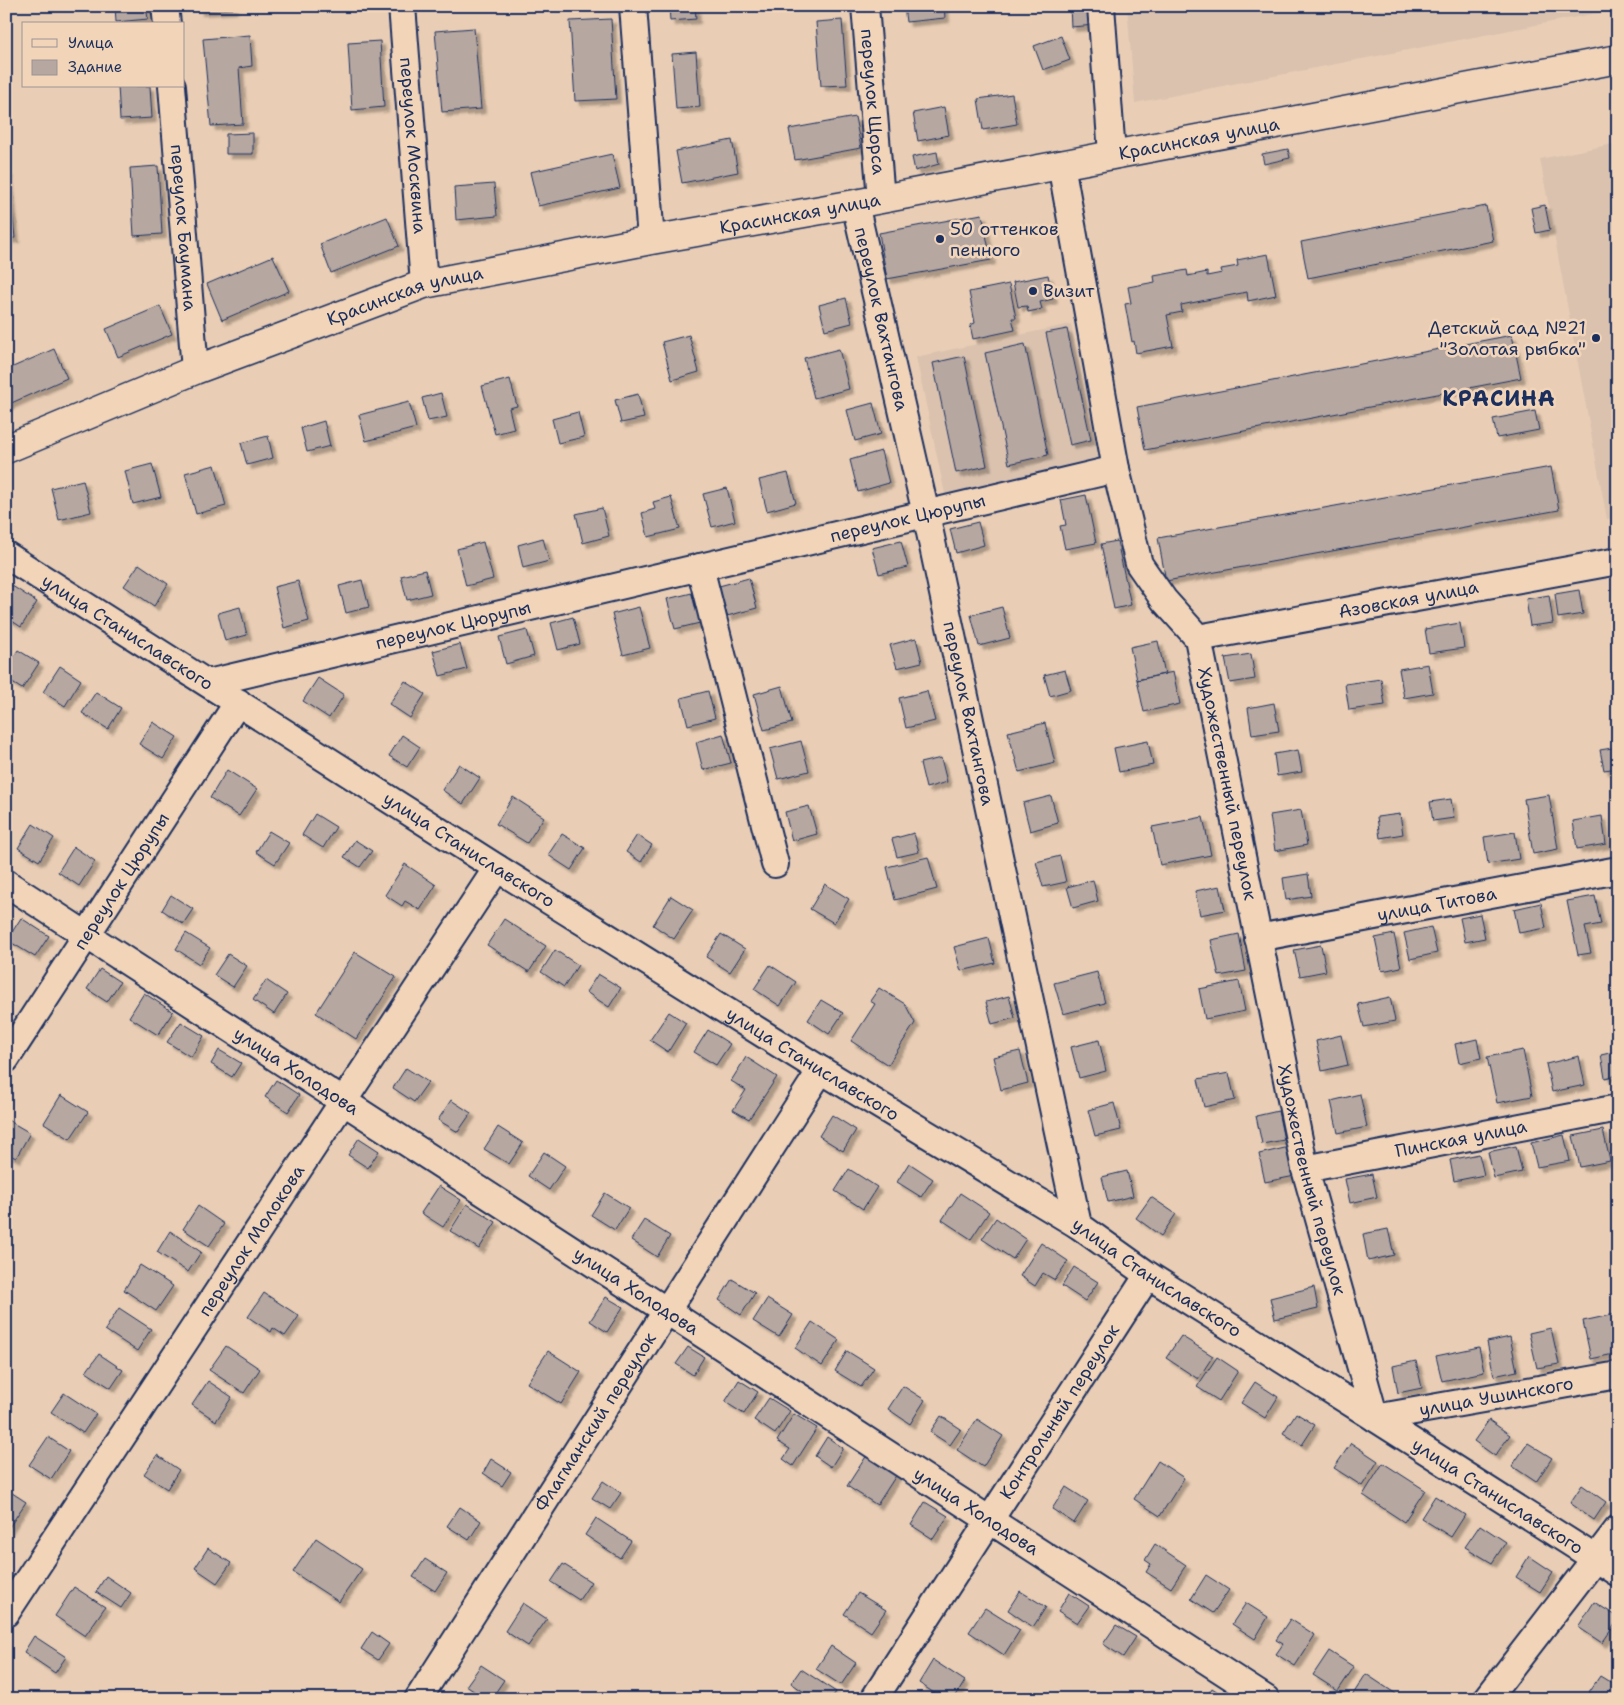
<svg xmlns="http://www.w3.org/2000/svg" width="1624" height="1705" viewBox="0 0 1624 1705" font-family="'Shantell Sans',sans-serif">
  <defs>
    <filter id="shadow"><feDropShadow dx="4.5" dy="4.5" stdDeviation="1" flood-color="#0004"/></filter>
  </defs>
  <rect width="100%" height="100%" fill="#e9ceb5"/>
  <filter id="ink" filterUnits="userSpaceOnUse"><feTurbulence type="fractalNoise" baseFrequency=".02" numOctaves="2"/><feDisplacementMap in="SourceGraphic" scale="10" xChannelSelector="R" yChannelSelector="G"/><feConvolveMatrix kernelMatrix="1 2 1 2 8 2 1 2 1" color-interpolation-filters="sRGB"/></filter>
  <g filter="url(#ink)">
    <!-- built -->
    <path fill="#dac2af" d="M1127,6H1618V9L1135,103Z
      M1618,143V517L1607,519L1540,159Z
      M1071,324L1100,461L945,494L916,357Z"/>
    <!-- building -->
    <path fill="#b6a7a0" stroke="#1b2f5e" filter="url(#shadow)" d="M115,6H146L148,19L116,22Z
      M198,6H233V9L198,11Z
      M669,6H695L696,19L670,21Z
      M904,6H944L945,18L906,22Z
      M1070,6H1095L1096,25L1071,27Z
      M611,19L616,99L575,101L570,21Z
      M842,20L847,85L821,86L816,22Z
      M474,28L481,109L442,112L435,31Z
      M250,35L252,66L239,68L243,124L211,126L203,39Z
      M1061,36L1070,60L1043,70L1034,46Z
      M380,41L384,107L352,110L348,43Z
      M696,52L700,107L676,109L672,54Z
      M118,86H150L152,118L120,120Z
      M1012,94L1017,124L983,130L978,99Z
      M944,107L949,135L918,141L913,113Z
      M855,117L861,148L795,160L789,129Z
      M253,133V154H226V134Z
      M732,140L738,172L682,183L676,151Z
      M1288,149L1290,158L1264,164L1262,154Z
      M937,152L939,164L915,171L912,157Z
      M612,154L620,188L538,206L530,172Z
      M158,166L162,234L134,236L130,168Z
      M6,172H8L15,238L6,239Z
      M494,184L497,216L456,220L454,187Z
      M1545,205L1550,230L1536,233L1531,208Z
      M1486,206L1493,241L1308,278L1301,242Z
      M982,214L991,260L887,279L879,233Z
      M387,217L399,246L331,273L320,244Z
      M1268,254L1276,295L1248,301L1247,292L1181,305L1182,312L1167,315L1173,346L1136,353L1134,341L1132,342L1125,304L1131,303L1128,287L1155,282L1154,276L1187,270L1188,276L1207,272V276L1222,273L1221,269L1238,266L1237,260Z
      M273,256L289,291L222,320L207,284Z
      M1048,275L1053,299L1040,302L1042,309L1028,312L1027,306L1018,307L1013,282Z
      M1009,284L1016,318H1012L1015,330L973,339L970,325L975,323L969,292Z
      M846,298L852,323L825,330L819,305Z
      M160,306L172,334L118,357L106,329Z
      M1067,329L1091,440L1070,445L1046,333Z
      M689,335L699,372L672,380L662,342Z
      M1512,335L1521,378L1145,450L1137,407Z
      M1025,344L1048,455L1009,464L985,353Z
      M54,349L67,378L7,405L6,370Z
      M839,349L849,389L814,398L804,358Z
      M964,356L987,466L956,473L933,363Z
      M510,379L517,406L509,408L514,429L495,434L482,386Z
      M441,393L447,417L428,421L422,398Z
      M638,394L644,418L621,423L615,400Z
      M409,402L416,428L366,441L359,415Z
      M873,403L881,434L855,441L847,410Z
      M1535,411L1539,430L1497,438L1493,419Z
      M578,412L584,437L558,443L552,419Z
      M324,421L330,446L307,452L301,428Z
      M268,436L273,458L247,465L241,443Z
      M881,451L889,483L858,492L850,460Z
      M152,464L161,497L133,504L125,471Z
      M215,465L226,506L196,514L185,473Z
      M1551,467L1559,510L1166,581L1158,538Z
      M788,473L796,503L767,511L759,480Z
      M83,480L91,512L59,520L51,488Z
      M727,488L735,521L712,527L703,494Z
      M1086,495L1096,543L1065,549L1060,526L1066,525L1061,500Z
      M671,497L680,529L648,537L642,513L655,509L653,502Z
      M602,508L609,536L583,543L576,514Z
      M978,522L984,545L956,553L950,529Z
      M543,538L549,561L523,568L518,545Z
      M901,541L908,567L879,574L872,548Z
      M1117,541L1131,605L1114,609L1101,544Z
      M483,542L493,579L466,586L457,549Z
      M139,564L168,584L154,606L124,586Z
      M425,570L431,594L407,600L401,576Z
      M749,578L757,608L727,616L719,586Z
      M362,580L369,607L346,613L339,586Z
      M298,581L309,621L284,628L274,587Z
      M6,582L37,602L21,627L6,617Z
      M1579,590L1583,614L1558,618L1555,594Z
      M696,592L704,622L675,629L667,599Z
      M1549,595L1553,623L1530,626L1526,599Z
      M240,607L247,635L225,641L218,613Z
      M639,607L650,648L623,655L612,614Z
      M1002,607L1010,638L979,646L971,615Z
      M573,617L580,644L558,650L551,623Z
      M1460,623L1464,648L1429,653L1425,629Z
      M527,630L534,656L506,664L499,637Z
      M916,638L922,662L897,668L890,645Z
      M1158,641L1165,674L1137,680L1130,647Z
      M460,644L467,669L440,676L433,651Z
      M18,650L39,663L22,689L6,679V668Z
      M1251,654L1255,679L1230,683L1225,658Z
      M1428,664L1433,693L1404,698L1399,669Z
      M60,666L81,680L65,706L43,692Z
      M1065,670L1071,690L1050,696L1044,675Z
      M1173,672L1180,704L1144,712L1137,680Z
      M318,678L344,695L329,718L303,701Z
      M1381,679L1385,705L1349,710L1345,684Z
      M405,681L425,694L410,718L389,704Z
      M782,686L792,723L764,730L754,694Z
      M708,691L715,718L688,725L681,698Z
      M927,691L935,721L906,728L899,698Z
      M96,692L121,708L108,729L82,713Z
      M1274,703L1279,731L1252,735L1248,708Z
      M153,722L177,737L163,759L139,744Z
      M1045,723L1055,763L1019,772L1008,732Z
      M723,734L731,763L703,770L696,742Z
      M402,735L420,747L407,767L389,756Z
      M801,741L809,771L778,779L770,749Z
      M1148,741L1153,765L1119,772L1114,748Z
      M1618,747V768L1604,770L1600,750Z
      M1298,750L1302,772L1277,776L1274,754Z
      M941,758L947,782L926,788L920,763Z
      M459,764L480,778L463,804L442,790Z
      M227,770L257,789L239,816L210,798Z
      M1549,795L1558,849L1533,854L1524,799Z
      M1051,796L1058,823L1030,831L1023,803Z
      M513,797L544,817L527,843L496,824Z
      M1451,799L1454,818L1433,821L1430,802Z
      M809,806L817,834L792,841L785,812Z
      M1301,810L1307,845L1275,851L1270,815Z
      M315,814L336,827L323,848L302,835Z
      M1400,814L1403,834L1380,838L1377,817Z
      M1602,816L1606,844L1577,849L1573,821Z
      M1203,817L1211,855L1160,865L1152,827Z
      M33,824L54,838L39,861L18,848Z
      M269,831L289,843L275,864L256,852Z
      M1515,832L1519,859L1488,864L1484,837Z
      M914,833L919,852L897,857L892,839Z
      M562,834L585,848L571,870L548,855Z
      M637,835L652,845L641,862L626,852Z
      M355,840L372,851L360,867L344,857Z
      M74,847L95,861L79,886L58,872Z
      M1060,856L1066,882L1043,887L1036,862Z
      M928,857L937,889L895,900L887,867Z
      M405,864L436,885L420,910L405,901L402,906L385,895Z
      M1308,874L1311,896L1286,900L1283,878Z
      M1093,880L1098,901L1073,908L1067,887Z
      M825,884L849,899L834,923L810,909Z
      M1220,886L1225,910L1200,915L1195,891Z
      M171,895L193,909L183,924L162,910Z
      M671,896L693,910L674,939L653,925Z
      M1595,896L1601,924L1585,927L1591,953L1578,955L1567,901Z
      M1541,903L1546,928L1519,933L1514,909Z
      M1480,914L1485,938L1465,942L1460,918Z
      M21,918L49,936L35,957L7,940Z
      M504,919L546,946L529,972L487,945Z
      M1431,927L1437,953L1410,959L1404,933Z
      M186,933L210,948L199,964L176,949Z
      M721,934L745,949L730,972L706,957Z
      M1239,934L1246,971L1219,976L1211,940Z
      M1394,934L1401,967L1382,971L1375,938Z
      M989,938L995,963L961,971L954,947Z
      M1321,945L1326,971L1300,976L1294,950Z
      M555,950L578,965L564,987L541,972Z
      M355,952L396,977L356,1039L316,1013Z
      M228,954L247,966L233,987L214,975Z
      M770,965L796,982L780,1006L754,989Z
      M100,969L120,982L107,1002L87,989Z
      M1097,972L1105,1003L1063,1014L1054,983Z
      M598,974L621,988L609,1007L586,992Z
      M266,980L287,994L274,1014L253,1000Z
      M1239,981L1245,1011L1205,1019L1199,989Z
      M879,988L905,1004L915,1023L888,1065L851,1041L875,1004L870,1001Z
      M144,993L173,1012L158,1035L129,1017Z
      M1009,996L1015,1018L992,1024L986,1002Z
      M1390,997L1395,1021L1364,1027L1358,1004Z
      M821,1000L843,1013L829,1034L808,1020Z
      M669,1012L686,1023L668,1052L650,1040Z
      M181,1022L204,1036L191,1057L167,1042Z
      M708,1030L730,1044L716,1065L694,1052Z
      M1341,1035L1348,1065L1322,1071L1316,1041Z
      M1477,1039L1481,1058L1459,1063L1455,1044Z
      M1099,1040L1106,1071L1079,1078L1071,1047Z
      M219,1050L241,1063L232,1077L211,1064Z
      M1523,1050L1532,1096L1497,1103L1487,1057Z
      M1020,1051L1028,1083L1001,1090L993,1057Z
      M1618,1051V1075L1605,1078L1601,1055Z
      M1579,1056L1585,1085L1552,1092L1546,1064Z
      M746,1057L777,1077L749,1119L733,1110L746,1090L731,1081Z
      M406,1068L428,1082L414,1102L393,1088Z
      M1229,1073L1235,1100L1204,1107L1198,1079Z
      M276,1080L299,1095L288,1112L265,1097Z
      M1360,1094L1367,1127L1338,1133L1331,1101Z
      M61,1095L88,1112L70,1139L44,1123Z
      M451,1100L471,1113L458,1132L438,1120Z
      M1114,1103L1121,1130L1095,1136L1088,1110Z
      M1278,1111L1284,1140L1262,1144L1256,1116Z
      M832,1115L856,1130L843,1151L819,1136Z
      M6,1119L30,1133L16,1158L6,1153Z
      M498,1127L523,1143L509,1164L484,1149Z
      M1603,1130L1610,1161L1580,1167L1573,1136Z
      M1564,1135L1570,1161L1537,1167L1531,1143Z
      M359,1138L379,1151L368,1168L348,1155Z
      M1516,1146L1522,1172L1494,1178L1488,1152Z
      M1289,1147L1295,1176L1265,1182L1259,1154Z
      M544,1152L565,1166L549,1190L528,1176Z
      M1479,1154L1484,1175L1454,1181L1450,1160Z
      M909,1163L933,1179L921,1197L897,1182Z
      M849,1169L877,1187L863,1209L835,1191Z
      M1127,1171L1133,1196L1108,1202L1102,1177Z
      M1372,1174L1377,1197L1350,1203L1345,1179Z
      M439,1186L461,1200L443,1227L421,1213Z
      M605,1193L629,1208L615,1230L591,1215Z
      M960,1193L989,1212L971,1239L942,1220Z
      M1151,1197L1176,1214L1161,1236L1136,1218Z
      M467,1204L496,1222L479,1249L450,1231Z
      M198,1206L224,1224L209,1246L183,1229Z
      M996,1218L1026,1239L1013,1259L982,1239Z
      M644,1220L670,1236L657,1257L631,1240Z
      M1388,1229L1394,1255L1368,1261L1363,1234Z
      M170,1231L201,1252L188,1272L157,1252Z
      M1041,1243L1068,1261L1055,1280L1043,1273L1035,1286L1020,1276Z
      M140,1265L173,1286L156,1311L124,1290Z
      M1074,1267L1098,1282L1085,1301L1062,1286Z
      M732,1279L755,1293L741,1315L719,1300Z
      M1314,1287L1318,1309L1275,1319L1270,1298Z
      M264,1293L299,1316L285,1336L273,1328L271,1332L248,1317Z
      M606,1297L623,1307L607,1332L590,1321Z
      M767,1299L793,1315L779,1337L753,1321Z
      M119,1308L151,1329L137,1351L105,1330Z
      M1615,1314L1618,1327V1353L1591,1359L1583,1321Z
      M812,1322L839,1340L822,1366L795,1348Z
      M1551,1328L1559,1364L1537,1368L1529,1333Z
      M1181,1336L1213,1356L1198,1379L1166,1358Z
      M1510,1337L1517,1371L1494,1376L1487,1342Z
      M226,1346L260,1369L244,1393L209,1370Z
      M688,1347L704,1357L693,1375L676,1364Z
      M1479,1347L1484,1372L1442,1381L1436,1356Z
      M548,1351L581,1372L561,1404L527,1383Z
      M847,1351L874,1368L861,1387L835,1371Z
      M99,1354L123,1370L111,1388L86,1372Z
      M1217,1357L1238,1371L1219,1401L1197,1387Z
      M1416,1361L1422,1388L1398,1393L1393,1366Z
      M739,1380L758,1392L744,1414L725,1402Z
      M208,1381L232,1397L216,1421L192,1405Z
      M1255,1382L1278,1397L1265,1418L1241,1403Z
      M903,1386L925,1400L910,1424L888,1409Z
      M64,1393L96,1414L83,1433L51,1412Z
      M769,1398L790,1411L775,1434L754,1420Z
      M1296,1413L1315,1425L1302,1445L1283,1433Z
      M794,1414L817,1428L793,1466L783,1459L790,1449L777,1441Z
      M941,1416L961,1429L950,1445L930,1432Z
      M977,1419L1003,1436L983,1467L957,1450Z
      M1489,1420L1510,1435L1495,1456L1474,1441Z
      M48,1437L69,1451L51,1479L29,1465Z
      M827,1437L843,1448L831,1467L815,1456Z
      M1351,1443L1378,1461L1362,1486L1334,1468Z
      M1528,1443L1552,1458L1536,1482L1512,1466Z
      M157,1455L179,1470L167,1489L144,1474Z
      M867,1455L897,1474L877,1505L847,1486Z
      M491,1459L511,1472L502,1486L483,1473Z
      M1158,1461L1184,1478L1160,1516L1134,1499Z
      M1383,1463L1425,1490L1404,1522L1363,1495Z
      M603,1481L621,1493L610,1509L592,1498Z
      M1582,1485L1606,1502L1594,1520L1570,1503Z
      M1066,1487L1088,1501L1074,1523L1052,1509Z
      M6,1489L26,1502L6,1532Z
      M1435,1496L1465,1515L1451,1537L1421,1518Z
      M925,1502L948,1516L933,1539L911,1525Z
      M460,1507L481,1521L469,1540L447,1526Z
      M596,1518L631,1541L620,1558L585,1535Z
      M1480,1525L1506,1542L1492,1563L1465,1547Z
      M316,1538L362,1569L339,1602L293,1572Z
      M1155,1544L1186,1565L1171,1588L1146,1572L1151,1564L1145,1560Z
      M208,1548L231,1563L217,1583L195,1568Z
      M1529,1556L1553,1572L1540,1592L1516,1577Z
      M425,1559L447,1573L435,1591L413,1577Z
      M563,1564L591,1582L579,1600L551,1582Z
      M1206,1575L1229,1590L1213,1613L1191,1599Z
      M106,1576L131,1593L121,1608L96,1592Z
      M74,1587L105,1607L85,1636L55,1616Z
      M1020,1591L1046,1607L1033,1627L1008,1610Z
      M858,1593L886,1610L871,1632L844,1614Z
      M1069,1593L1089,1606L1077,1623L1058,1611Z
      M1594,1602L1618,1617V1620L1602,1643L1578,1627Z
      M523,1603L547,1619L528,1646L505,1631Z
      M1246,1603L1268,1617L1255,1639L1232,1624Z
      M985,1608L1020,1630L1004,1655L969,1632Z
      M1290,1619L1315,1635L1295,1666L1276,1654L1283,1644L1276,1640Z
      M1116,1625L1136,1637L1123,1657L1103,1644Z
      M372,1632L389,1644L378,1660L361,1649Z
      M34,1636L66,1657L55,1673L24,1652Z
      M831,1646L856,1663L841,1685L816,1669Z
      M1329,1651L1354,1667L1338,1691L1313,1675Z
      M933,1660L965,1681L954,1699H943L919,1683Z
      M481,1665L504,1680L491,1699H486L466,1686Z
      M801,1669L836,1692L831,1699H814L791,1683Z
      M1366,1674L1396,1694L1393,1699H1350Z
      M1600,1676L1618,1687V1690L1612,1699H1599L1589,1692Z
      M1212,1688L1229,1699H1205Z"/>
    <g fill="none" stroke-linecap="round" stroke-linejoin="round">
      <defs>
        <g id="minor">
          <path d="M165,6L167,24"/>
          <path id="s1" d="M402,6L424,284"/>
          <path d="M633,6L651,240"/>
          <path id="s2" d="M865,6L881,199"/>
          <path d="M1101,6L1112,154"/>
          <path id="s3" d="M172,86L195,370"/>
          <path id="s4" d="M1061,164L1116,469L1139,564L1164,600L1198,638L1305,1169L1375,1418L1618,1375"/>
          <path id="s5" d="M855,204L926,514L1078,1225"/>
          <path id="s6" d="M6,555L497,868L821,1070L1078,1225L1148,1275L1375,1418L1618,1573"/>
          <path d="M700,567L775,864"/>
          <path id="s7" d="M1198,638L1618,561"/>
          <path id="s8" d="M208,683L1116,469"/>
          <path id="s9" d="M6,883L1266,1699"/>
          <path id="s10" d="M1258,938L1618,870"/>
          <path id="s11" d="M6,1059L238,702"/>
          <path id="s12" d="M1305,1169L1618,1108"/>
          <path id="s13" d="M6,1613L497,868"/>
          <path id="s14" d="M418,1699L821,1070"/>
          <path id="s15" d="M874,1699L1148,1275"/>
          <path d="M1487,1699L1618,1529"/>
        </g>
        <g id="major">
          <path id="s16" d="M6,449L195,370L424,284L651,240L855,204L1618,59"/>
        </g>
      </defs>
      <!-- minor casing -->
      <use href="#minor" stroke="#1b2f5e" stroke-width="30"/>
      <!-- major casing -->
      <use href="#major" stroke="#1b2f5e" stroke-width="31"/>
      <!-- minor -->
      <use href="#minor" stroke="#f2d5b9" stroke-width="26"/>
      <!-- major -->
      <use href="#major" stroke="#f2d5b9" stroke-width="28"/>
    </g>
  </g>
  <!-- markers -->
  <g fill="#1b2f5e" stroke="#f2d5b9" stroke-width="2">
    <circle cx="940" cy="239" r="5"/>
    <circle cx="1033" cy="291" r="5"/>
    <circle cx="1596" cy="338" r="5"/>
  </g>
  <g text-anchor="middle" stroke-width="5" stroke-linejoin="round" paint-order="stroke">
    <!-- street labels -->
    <g font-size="18" fill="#1b2f5e" stroke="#f2d5b9">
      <text dy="6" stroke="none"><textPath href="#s2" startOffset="96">переулок Щорса</textPath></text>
      <text dy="6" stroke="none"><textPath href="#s16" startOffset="1238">Красинская улица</textPath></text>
      <text dy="6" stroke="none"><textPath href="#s1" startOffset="140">переулок Москвина</textPath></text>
      <text dy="6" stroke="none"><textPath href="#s16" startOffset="832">Красинская улица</textPath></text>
      <text dy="6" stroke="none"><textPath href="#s3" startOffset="142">переулок Баумана</textPath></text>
      <text dy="6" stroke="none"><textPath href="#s16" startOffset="428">Красинская улица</textPath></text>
      <text dy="6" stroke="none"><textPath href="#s5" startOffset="118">переулок Вахтангова</textPath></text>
      <text dy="6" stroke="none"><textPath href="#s8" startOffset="719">переулок Цюрупы</textPath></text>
      <text dy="6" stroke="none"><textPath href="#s7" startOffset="214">Азовская улица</textPath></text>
      <text dy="6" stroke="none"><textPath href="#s8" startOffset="252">переулок Цюрупы</textPath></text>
      <text dy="6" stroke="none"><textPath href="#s6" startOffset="144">улица Станиславского</textPath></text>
      <text dy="6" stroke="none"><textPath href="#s5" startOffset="522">переулок Вахтангова</textPath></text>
      <text dy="6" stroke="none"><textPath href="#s4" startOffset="651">Художественный переулок</textPath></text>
      <text dy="6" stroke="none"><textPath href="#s6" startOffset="549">улица Станиславского</textPath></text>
      <text dy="6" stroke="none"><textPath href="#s11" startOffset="212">переулок Цюрупы</textPath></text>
      <text dy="6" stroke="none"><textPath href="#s10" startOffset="182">улица Титова</textPath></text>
      <text dy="6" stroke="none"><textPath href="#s6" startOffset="954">улица Станиславского</textPath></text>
      <text dy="6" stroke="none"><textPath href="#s9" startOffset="346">улица Холодова</textPath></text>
      <text dy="6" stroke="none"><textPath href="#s12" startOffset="159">Пинская улица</textPath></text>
      <text dy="6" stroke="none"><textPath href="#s4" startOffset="1056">Художественный переулок</textPath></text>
      <text dy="6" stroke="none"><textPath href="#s13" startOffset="446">переулок Молокова</textPath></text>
      <text dy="6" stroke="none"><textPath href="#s6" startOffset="1359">улица Станиславского</textPath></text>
      <text dy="6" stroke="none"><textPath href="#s9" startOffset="751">улица Холодова</textPath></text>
      <text dy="6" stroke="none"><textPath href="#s4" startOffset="1426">улица Ушинского</textPath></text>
      <text dy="6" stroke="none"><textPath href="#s15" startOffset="342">Контрольный переулок</textPath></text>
      <text dy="6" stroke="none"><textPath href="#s14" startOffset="329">Флагманский переулок</textPath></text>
      <text dy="6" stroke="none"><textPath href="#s6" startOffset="1764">улица Станиславского</textPath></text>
      <text dy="6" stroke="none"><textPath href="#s9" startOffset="1156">улица Холодова</textPath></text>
    </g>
    <!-- poi labels -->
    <g font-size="18" fill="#1b2f5e" stroke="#f2d5b9" text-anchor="start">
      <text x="950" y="235">50 оттенков<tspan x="950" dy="21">пенного</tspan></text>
      <text x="1043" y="297">Визит</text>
      <text x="1586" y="334" text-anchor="end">Детский сад №21<tspan x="1586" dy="21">"Золотая рыбка"</tspan></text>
    </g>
    <!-- district labels -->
    <g font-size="22" font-weight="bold" letter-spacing="1" fill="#1b2f5e" stroke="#f2d5b9">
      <text x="1499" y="406">КРАСИНА</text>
    </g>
  </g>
  <!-- margin -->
  <rect width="1624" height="1705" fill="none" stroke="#f2d5b9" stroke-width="25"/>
  <rect x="12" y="12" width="1599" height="1680" fill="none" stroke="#1b2f5e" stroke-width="2" filter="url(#ink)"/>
  <!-- legend -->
  <rect x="22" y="22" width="162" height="65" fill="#f2d5b9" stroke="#9c9395"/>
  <rect x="32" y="39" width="25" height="8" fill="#f2d5b9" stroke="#9c9395"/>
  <text x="68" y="48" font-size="15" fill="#1b2f5e">Улица</text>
  <rect x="32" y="60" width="25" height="15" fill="#b6a7a0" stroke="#9c9395"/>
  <text x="68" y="72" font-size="15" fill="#1b2f5e">Здание</text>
</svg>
